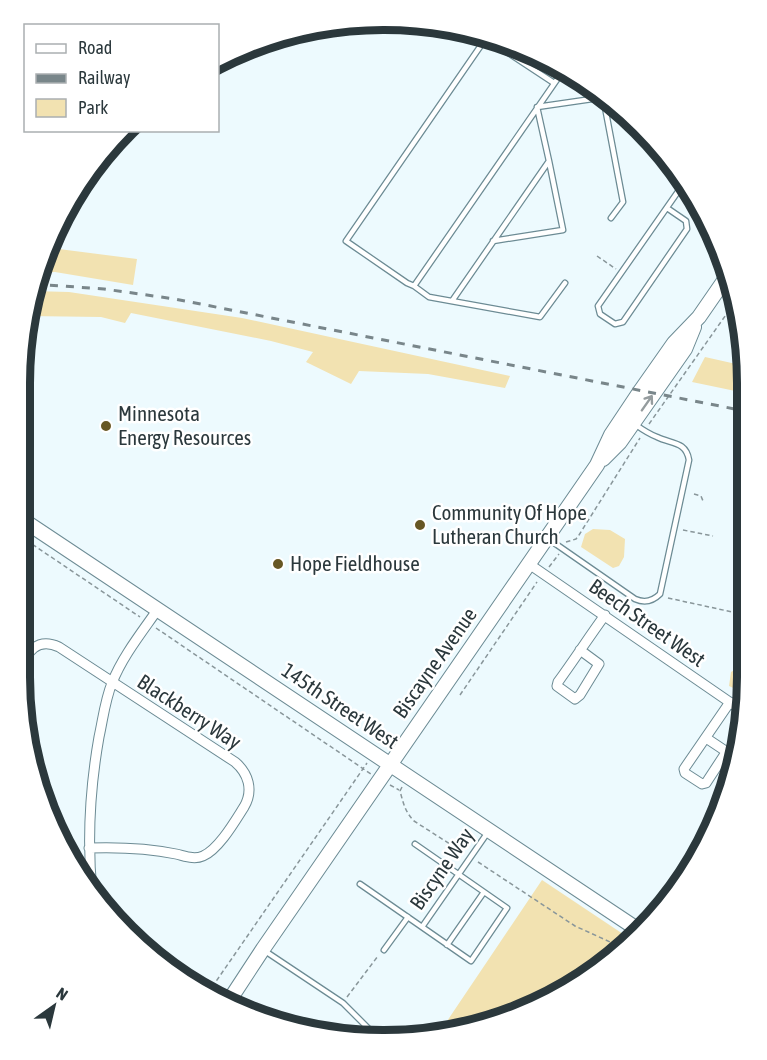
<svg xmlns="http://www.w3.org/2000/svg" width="767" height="1060" viewBox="0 0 767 1060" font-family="'Asap Condensed',sans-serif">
  <rect width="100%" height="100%" fill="#edfafe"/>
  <!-- green -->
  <path fill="#f2e2b1" d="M51,248L137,259L133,285L55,272L40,273Z
    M32,291L69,292L242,318L510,376L505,388L428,374L359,371L351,384L306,362L313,352L271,341L131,313L125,323L101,317L28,316Z
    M705,357L745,366V393L692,382Z
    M593,529L610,530L625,539L624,557L619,566L613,568L581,547L585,534Z
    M746,663L747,698C739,694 737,689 729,686L731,672Z
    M542,880L629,938L605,965L522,1013L437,1036Z"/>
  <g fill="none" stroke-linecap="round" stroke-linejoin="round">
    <defs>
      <path id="lane" d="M496,45L554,83
        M565,68L414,286L429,297L540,317L565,283
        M604,102L623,202L611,218
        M667,208L686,221L687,229L623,322L615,324L600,314L598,306L684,183
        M493,241L563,230L549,161
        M414,286L407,283L346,241L484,41
        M452,301L549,161L537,107L599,98
        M550,540L635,599C644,603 652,602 660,594L689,460C686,441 671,444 657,437C649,434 643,430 636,425
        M360,884L471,961L507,908L415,844
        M422,927L488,832
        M447,945L484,892
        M384,950L408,917
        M265,951L343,1003L370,1030L382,1037"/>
      <path id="street" d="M529,564L744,712
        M580,650L599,664L580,695L575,699L557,686L558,682C574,660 589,637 605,615
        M20,670C27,652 37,637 59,647L235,762C248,773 254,790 244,807C235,821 219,849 203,856C194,860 185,856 176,854C147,848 119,847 89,848
        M706,738L724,750L725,754L706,783L702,784L685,773L684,769L730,702
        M92,892C87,840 90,788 99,737C103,719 105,700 112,683C122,657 142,632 158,609"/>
      <path id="secondary" d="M603,459L620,442L685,349L694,327
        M20,518L637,929
        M227,1004L263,949L597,465L611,435L641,390L674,343L699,317L728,275"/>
    </defs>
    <!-- lane casing -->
    <use href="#lane" stroke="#6c8b94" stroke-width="7"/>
    <!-- street casing -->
    <use href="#street" stroke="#6c8b94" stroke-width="11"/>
    <!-- secondary casing -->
    <use href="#secondary" stroke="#6c8b94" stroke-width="16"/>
    <!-- path -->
    <path stroke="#89969a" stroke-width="1.5" stroke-dasharray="4.5 3" stroke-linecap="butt" d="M597,256L616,269
      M649,424L735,302
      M694,494L701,496L703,501
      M683,530L713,536
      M20,536L140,617
      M566,542L576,539L579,535L640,438
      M549,567L559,554
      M668,598L746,615
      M156,628L371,774
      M460,695L537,582
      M390,785L399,790
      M402,787L400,791C403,802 405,812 414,821L464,853
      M478,862L575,926L621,947
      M208,993L367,763
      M347,997L378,956"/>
    <!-- lane -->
    <use href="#lane" stroke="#fff" stroke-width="4.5"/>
    <!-- street -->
    <use href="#street" stroke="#fff" stroke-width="9"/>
    <!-- secondary -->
    <use href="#secondary" stroke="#fff" stroke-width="14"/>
    <!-- rail -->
    <path stroke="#79868a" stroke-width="3" stroke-dasharray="8 8" stroke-linecap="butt" d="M34,284L104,289L175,299L745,411"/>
  </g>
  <!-- one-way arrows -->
  <defs><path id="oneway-shaft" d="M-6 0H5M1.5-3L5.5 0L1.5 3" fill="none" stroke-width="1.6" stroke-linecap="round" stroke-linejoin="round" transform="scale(1.5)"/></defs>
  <use stroke="#959c9e" href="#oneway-shaft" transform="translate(647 403) rotate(-55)"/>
  <!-- markers -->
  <g fill="#675724" stroke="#fff" stroke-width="2">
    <circle cx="106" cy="426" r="6"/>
    <circle cx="420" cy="525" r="6"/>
    <circle cx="278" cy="564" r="6"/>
  </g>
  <g text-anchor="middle" stroke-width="5" stroke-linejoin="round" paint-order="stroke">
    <!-- poi labels -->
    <g font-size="21" fill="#2b383c" stroke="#fff" text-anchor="start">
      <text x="118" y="421">Minnesota<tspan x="118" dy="24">Energy Resources</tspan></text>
      <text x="432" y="520">Community Of Hope<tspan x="432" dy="24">Lutheran Church</tspan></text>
      <text x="290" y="571">Hope Fieldhouse</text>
    </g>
    <!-- street labels -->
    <g font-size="21" fill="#2b383c" stroke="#fff">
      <text transform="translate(647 623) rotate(35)" y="7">Beech Street West</text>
      <text transform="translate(435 663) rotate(-55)" y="7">Biscayne Avenue</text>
      <text transform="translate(340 706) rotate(34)" y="7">145th Street West</text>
      <text transform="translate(189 712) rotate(33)" y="7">Blackberry Way</text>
      <text transform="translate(442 869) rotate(-55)" y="7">Biscyne Way</text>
    </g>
  </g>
  <!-- crop -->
  <path d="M0 0H767V1060H0ZM383 30H384A353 353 0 0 1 737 383V677A353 353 0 0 1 384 1030H383A353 353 0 0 1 30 677V383A353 353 0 0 1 383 30Z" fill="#fff" fill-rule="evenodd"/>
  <path fill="none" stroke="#2b383c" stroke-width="8" d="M383 30H384A353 353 0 0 1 737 383V677A353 353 0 0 1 384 1030H383A353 353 0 0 1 30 677V383A353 353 0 0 1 383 30Z"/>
  <!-- legend -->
  <rect x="24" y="24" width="195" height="108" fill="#ffffff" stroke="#aaafb1" stroke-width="1.5"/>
  <rect x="36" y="44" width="30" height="9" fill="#ffffff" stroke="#aaafb1" stroke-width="1.5"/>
  <text x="78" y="54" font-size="18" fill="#2b383c">Road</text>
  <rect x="36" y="74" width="30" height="9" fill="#79868a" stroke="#aaafb1" stroke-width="1.5"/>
  <text x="78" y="84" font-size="18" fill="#2b383c">Railway</text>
  <rect x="36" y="99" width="30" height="18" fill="#f2e2b1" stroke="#aaafb1" stroke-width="1.5"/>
  <text x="78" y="114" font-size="18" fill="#2b383c">Park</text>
  <!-- north arrow -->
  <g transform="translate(54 1006) rotate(34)" stroke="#ffffff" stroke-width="4.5" paint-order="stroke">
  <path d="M0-4.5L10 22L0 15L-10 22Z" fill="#2b383c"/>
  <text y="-9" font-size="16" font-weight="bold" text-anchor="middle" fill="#2b383c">N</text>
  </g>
</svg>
